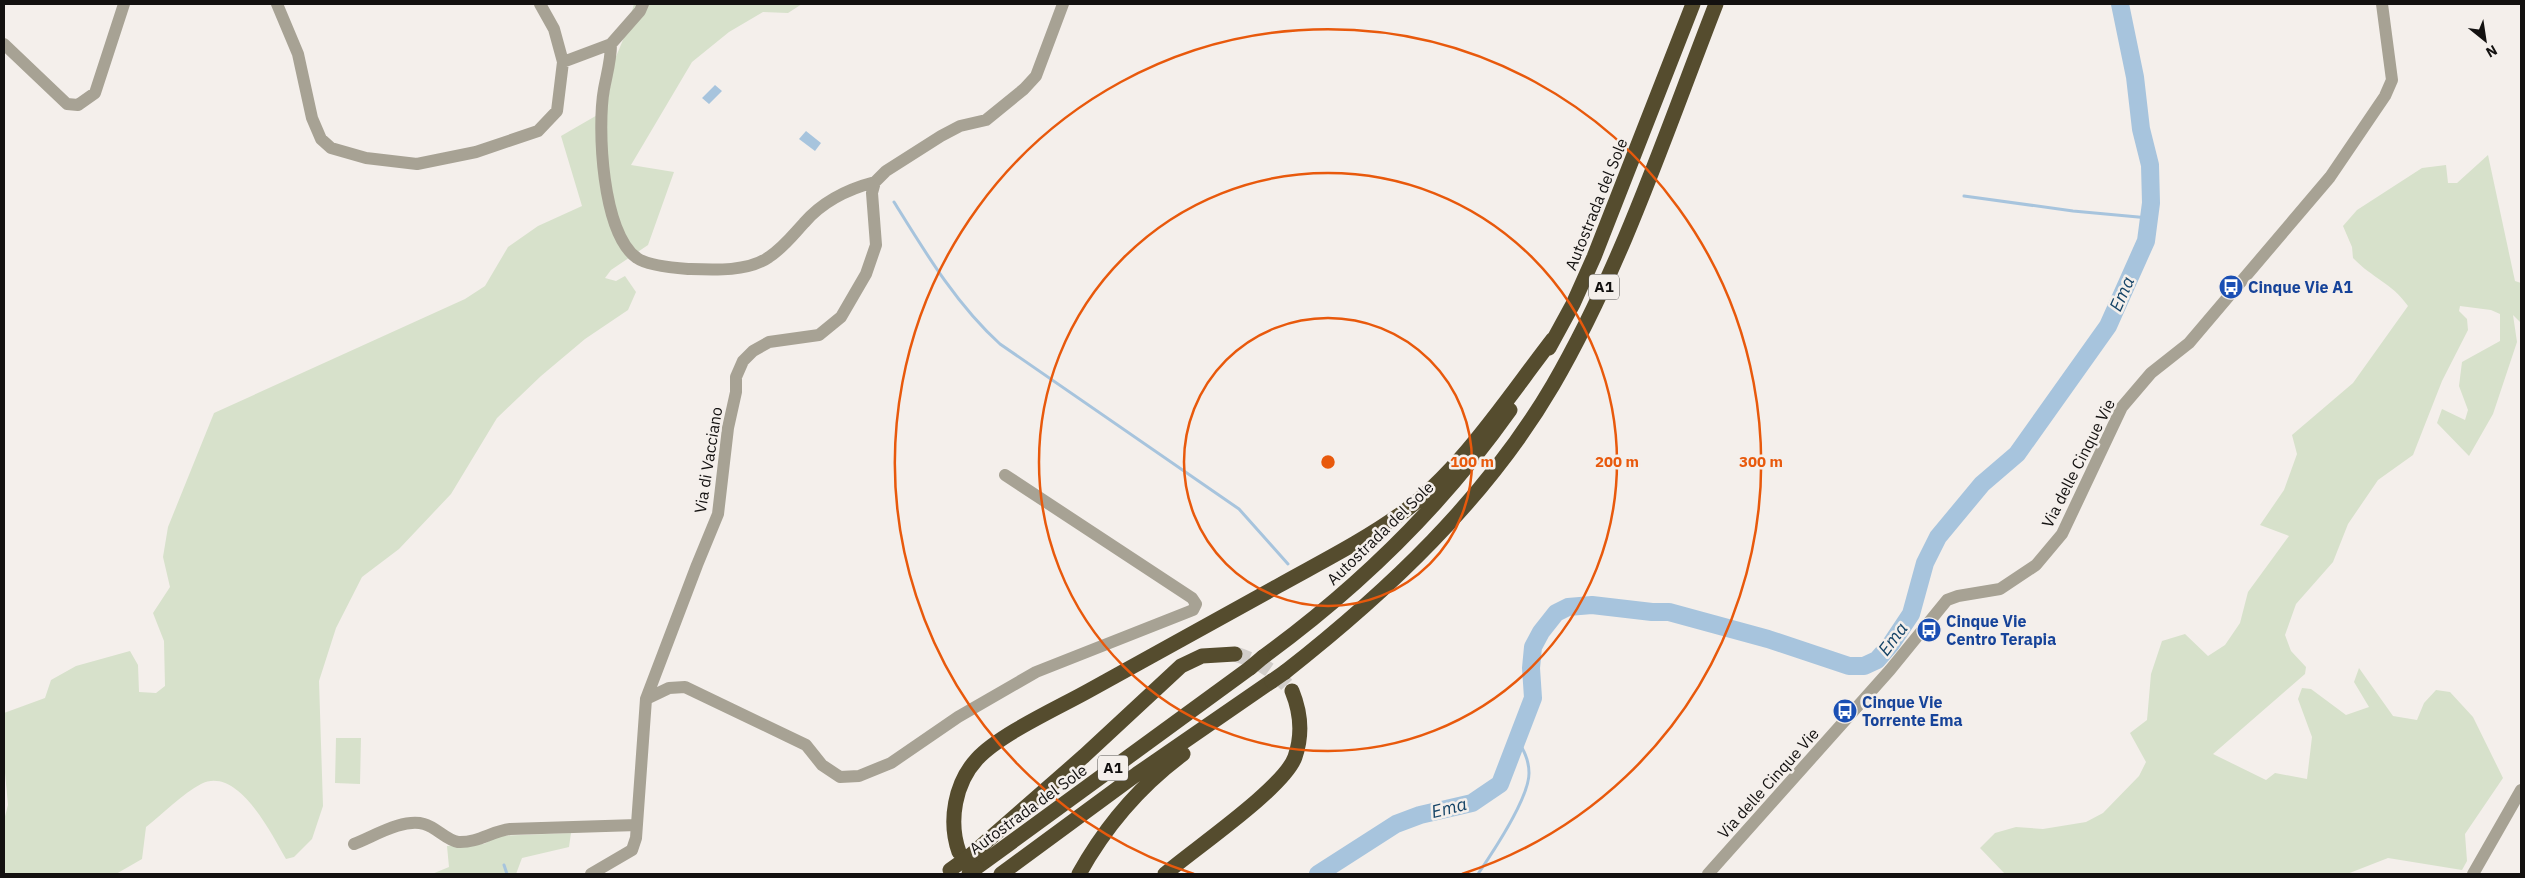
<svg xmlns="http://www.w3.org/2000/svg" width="2525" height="878" viewBox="0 0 2525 878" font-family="'IBM Plex Sans',sans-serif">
  <rect width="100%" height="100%" fill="#f4efeb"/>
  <!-- green -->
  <path fill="#d7e1cb" d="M634,4H802L788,13L763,12L729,32L692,62L631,165L674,172L648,245L611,270L605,278L616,281L625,276L636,292L628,310L585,339L541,376L497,418L451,494L399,549L362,577L336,628L319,681L323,806L312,839L294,857L286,859C272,835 238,765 201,784C183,793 163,814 146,827L142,859L116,874H4V820L8,805L4,762V713L45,698L51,680L76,666L130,651L138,665L139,692L156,693L165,686L164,641L153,613L170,587L163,557L168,527L214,413L465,299L485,286L508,247L538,226L582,206L561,136L606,110L615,59L625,35Z
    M2488,155L2515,281L2521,283V323L2513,315L2517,342L2493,414L2469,456L2437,423L2442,409L2465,420L2468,410L2459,386L2462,362L2500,341V314L2491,310L2460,306L2459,311L2467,319L2468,330L2442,381L2413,455L2378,480L2348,524L2333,562L2296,604L2285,635L2291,651L2306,667L2305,674L2213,754L2266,780L2275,773L2307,779L2312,737L2298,699L2302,688L2311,689L2346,715L2369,707L2354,682L2359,668L2393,716L2417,720L2424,703L2436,690L2450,692L2473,717L2503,778L2465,834L2467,861L2462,870L2388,858L2347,874H2005L1980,848L1995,833L2016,827L2043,829L2086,822L2103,813L2139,776L2146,762L2130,733L2147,720L2151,674L2162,641L2185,634L2208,656L2225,645L2240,623L2248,592L2289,536L2260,525L2284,490L2297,454L2292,435L2353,383L2408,306C2392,283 2372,278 2353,258L2352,247L2343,226L2357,210L2422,168L2446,165L2448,183H2457Z
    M336,738H361L360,784L335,783Z
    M571,833L569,847L522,858L516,874H432L449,867L447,846L484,844L498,836Z"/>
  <!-- water -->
  <path fill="#a7c4dd" d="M715,85L722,91L709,104L702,98Z
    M806,131L821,143L815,151L799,139Z"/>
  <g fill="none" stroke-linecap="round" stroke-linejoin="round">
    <!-- stream -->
    <path stroke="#a7c4dd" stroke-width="3" d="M1964,196L2073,211L2149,218
      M894,202C925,252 956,304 1000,344L1239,509L1288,564
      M504,865L507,874
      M1478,874C1493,852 1529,798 1529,773C1529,759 1523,749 1516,737"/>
    <!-- river -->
    <path stroke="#a7c4dd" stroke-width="18" d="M1318,874L1396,824L1420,815L1472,803L1500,784L1533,698L1531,668L1533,647L1541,632L1556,613L1568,607L1592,605L1652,612H1669L1768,639L1849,666H1864L1877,660L1891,644L1911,614L1925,563L1938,537L1982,484L2017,454L2108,326L2146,241L2151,203L2150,165L2141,129L2135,77L2120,4"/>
    <!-- highway-tunnel -->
    <path stroke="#d2ceca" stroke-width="15" stroke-dasharray="15 8" stroke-linecap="butt" d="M1235,654C1258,661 1277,672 1292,691"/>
    <!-- minor -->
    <path stroke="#a7a294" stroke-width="12" d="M277,4L298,54L312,118L321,139L331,148L366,158L417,164L476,152L538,131L557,111L563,62L554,29L540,4
      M4,44L67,104L78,105L95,93L124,4
      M611,44C611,60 607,73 604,89C597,127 602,234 637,258C648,266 674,268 688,269C713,270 748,272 769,257C783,248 793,235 804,223C822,202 848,189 875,182
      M563,62L611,44L640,11L643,4
      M646,699L669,688L685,687L806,745L822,765L840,777L859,776L891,763L958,717L1036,672L1193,610L1196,604L1192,598L1005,475
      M354,844C373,837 402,818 424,824C436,827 446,840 458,842C478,843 492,831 510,829L637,825
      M591,874L632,850L636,838L646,699L697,565L718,514L728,428L736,392V377L743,361L753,351L769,342L819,335L841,317L866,274L876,245L872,193L875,182L886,171L941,136L960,126L986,120L1024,89L1036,76L1063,4
      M1708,874L1890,670L1947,600L1958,596L2000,589L2036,565L2062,534L2122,407L2151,373L2189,343L2330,177L2385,96L2392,80L2382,4
      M2473,874L2521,790"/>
    <!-- highway -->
    <path stroke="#554c2e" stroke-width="15" d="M1549,348L1573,304L1594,257L1693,4
      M1263,657C1359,587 1442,506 1510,410
      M1285,672C1387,592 1487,498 1553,385C1622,266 1666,132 1716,4
      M959,852C948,821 955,783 977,759C1000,734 1058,708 1090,690C1152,656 1215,621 1278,586C1319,563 1363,541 1402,513C1462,469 1508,397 1553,339
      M971,855L1084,756L1181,666L1202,656L1235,654
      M976,868L1250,668
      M1001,874L1137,774L1272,681
      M1079,874C1105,827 1140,786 1183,754
      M1165,874C1194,849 1284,788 1295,757C1303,734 1301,713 1292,691"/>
    <!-- highway-bridge -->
    <path stroke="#554c2e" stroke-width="15" d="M1250,668L1263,657
      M1272,681L1285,672
      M950,870L971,855
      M969,874L976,868"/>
  </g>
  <!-- distance rings -->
  <g fill="none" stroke="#e8590c" stroke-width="2.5">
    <circle cx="1328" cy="462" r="144"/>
    <circle cx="1328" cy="462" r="289"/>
    <path d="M1194 874A433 433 0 1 1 1462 874"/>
  </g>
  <!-- icons -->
  <defs>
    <symbol id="bus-disc" viewBox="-11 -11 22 22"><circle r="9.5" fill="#1a4fb4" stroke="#f4efeb"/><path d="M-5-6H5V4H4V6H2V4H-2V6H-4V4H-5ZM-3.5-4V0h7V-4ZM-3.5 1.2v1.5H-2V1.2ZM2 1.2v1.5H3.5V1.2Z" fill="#fff"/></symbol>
  </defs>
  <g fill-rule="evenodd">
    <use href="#bus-disc" x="2217" y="273" width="28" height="28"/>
    <use href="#bus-disc" x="1915" y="616" width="28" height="28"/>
    <use href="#bus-disc" x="1831" y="697" width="28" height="28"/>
  </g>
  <g text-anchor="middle" stroke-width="5" stroke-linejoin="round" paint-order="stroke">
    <!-- shield labels -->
    <g fill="#f4efeb" stroke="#565452" stroke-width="1">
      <rect x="1589" y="274.5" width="30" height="25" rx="4"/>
      <rect x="1098" y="755.5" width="30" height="25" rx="4"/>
    </g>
    <g font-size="15" font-weight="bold" fill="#131110">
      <text x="1604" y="292">A1</text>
      <text x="1113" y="773">A1</text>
    </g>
    <!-- street labels -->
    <g font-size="16" fill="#131110" stroke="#f4efeb">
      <text transform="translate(1596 204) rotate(-68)" y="6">Autostrada del Sole</text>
      <text transform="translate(708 460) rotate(-81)" y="6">Via di Vacciano</text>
      <text transform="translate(2078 463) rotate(-63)" y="6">Via delle Cinque Vie</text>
      <text transform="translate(1380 533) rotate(-44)" y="6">Autostrada del Sole</text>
      <text transform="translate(1768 783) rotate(-48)" y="6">Via delle Cinque Vie</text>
      <text transform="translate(1028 809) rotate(-36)" y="6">Autostrada del Sole</text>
    </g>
    <!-- transit labels -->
    <g font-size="16" font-weight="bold" fill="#164399" stroke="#f4efeb" text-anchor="start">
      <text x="2248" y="293">Cinque Vie A1</text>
      <text x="1946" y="627">Cinque Vie<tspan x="1946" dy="18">Centro Terapia</tspan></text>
      <text x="1862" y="708">Cinque Vie<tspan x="1862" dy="18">Torrente Ema</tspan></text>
    </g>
    <!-- water labels -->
    <g font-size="18" font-style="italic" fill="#154467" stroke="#f4efeb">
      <text transform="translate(2122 294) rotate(-66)" y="6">Ema</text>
      <text transform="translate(1893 639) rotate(-53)" y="6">Ema</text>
      <text transform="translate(1449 808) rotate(-14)" y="6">Ema</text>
    </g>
  </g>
  <circle cx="1328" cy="462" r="8" fill="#e8590c" stroke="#f4efeb" stroke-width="2.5"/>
  <g font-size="15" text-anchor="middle" font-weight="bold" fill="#e8590c" stroke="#f4efeb" stroke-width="5" stroke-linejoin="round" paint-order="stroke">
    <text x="1472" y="467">100 m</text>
    <text x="1617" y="467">200 m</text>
    <text x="1761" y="467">300 m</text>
  </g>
  <!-- border -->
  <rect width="2525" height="878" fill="none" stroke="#131110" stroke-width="10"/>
  <!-- north arrow -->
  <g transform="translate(2485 40) rotate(150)" stroke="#f4efeb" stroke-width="4" paint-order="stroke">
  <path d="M0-4L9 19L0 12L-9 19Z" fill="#131110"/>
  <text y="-8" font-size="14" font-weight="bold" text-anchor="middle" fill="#131110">N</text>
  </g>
</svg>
